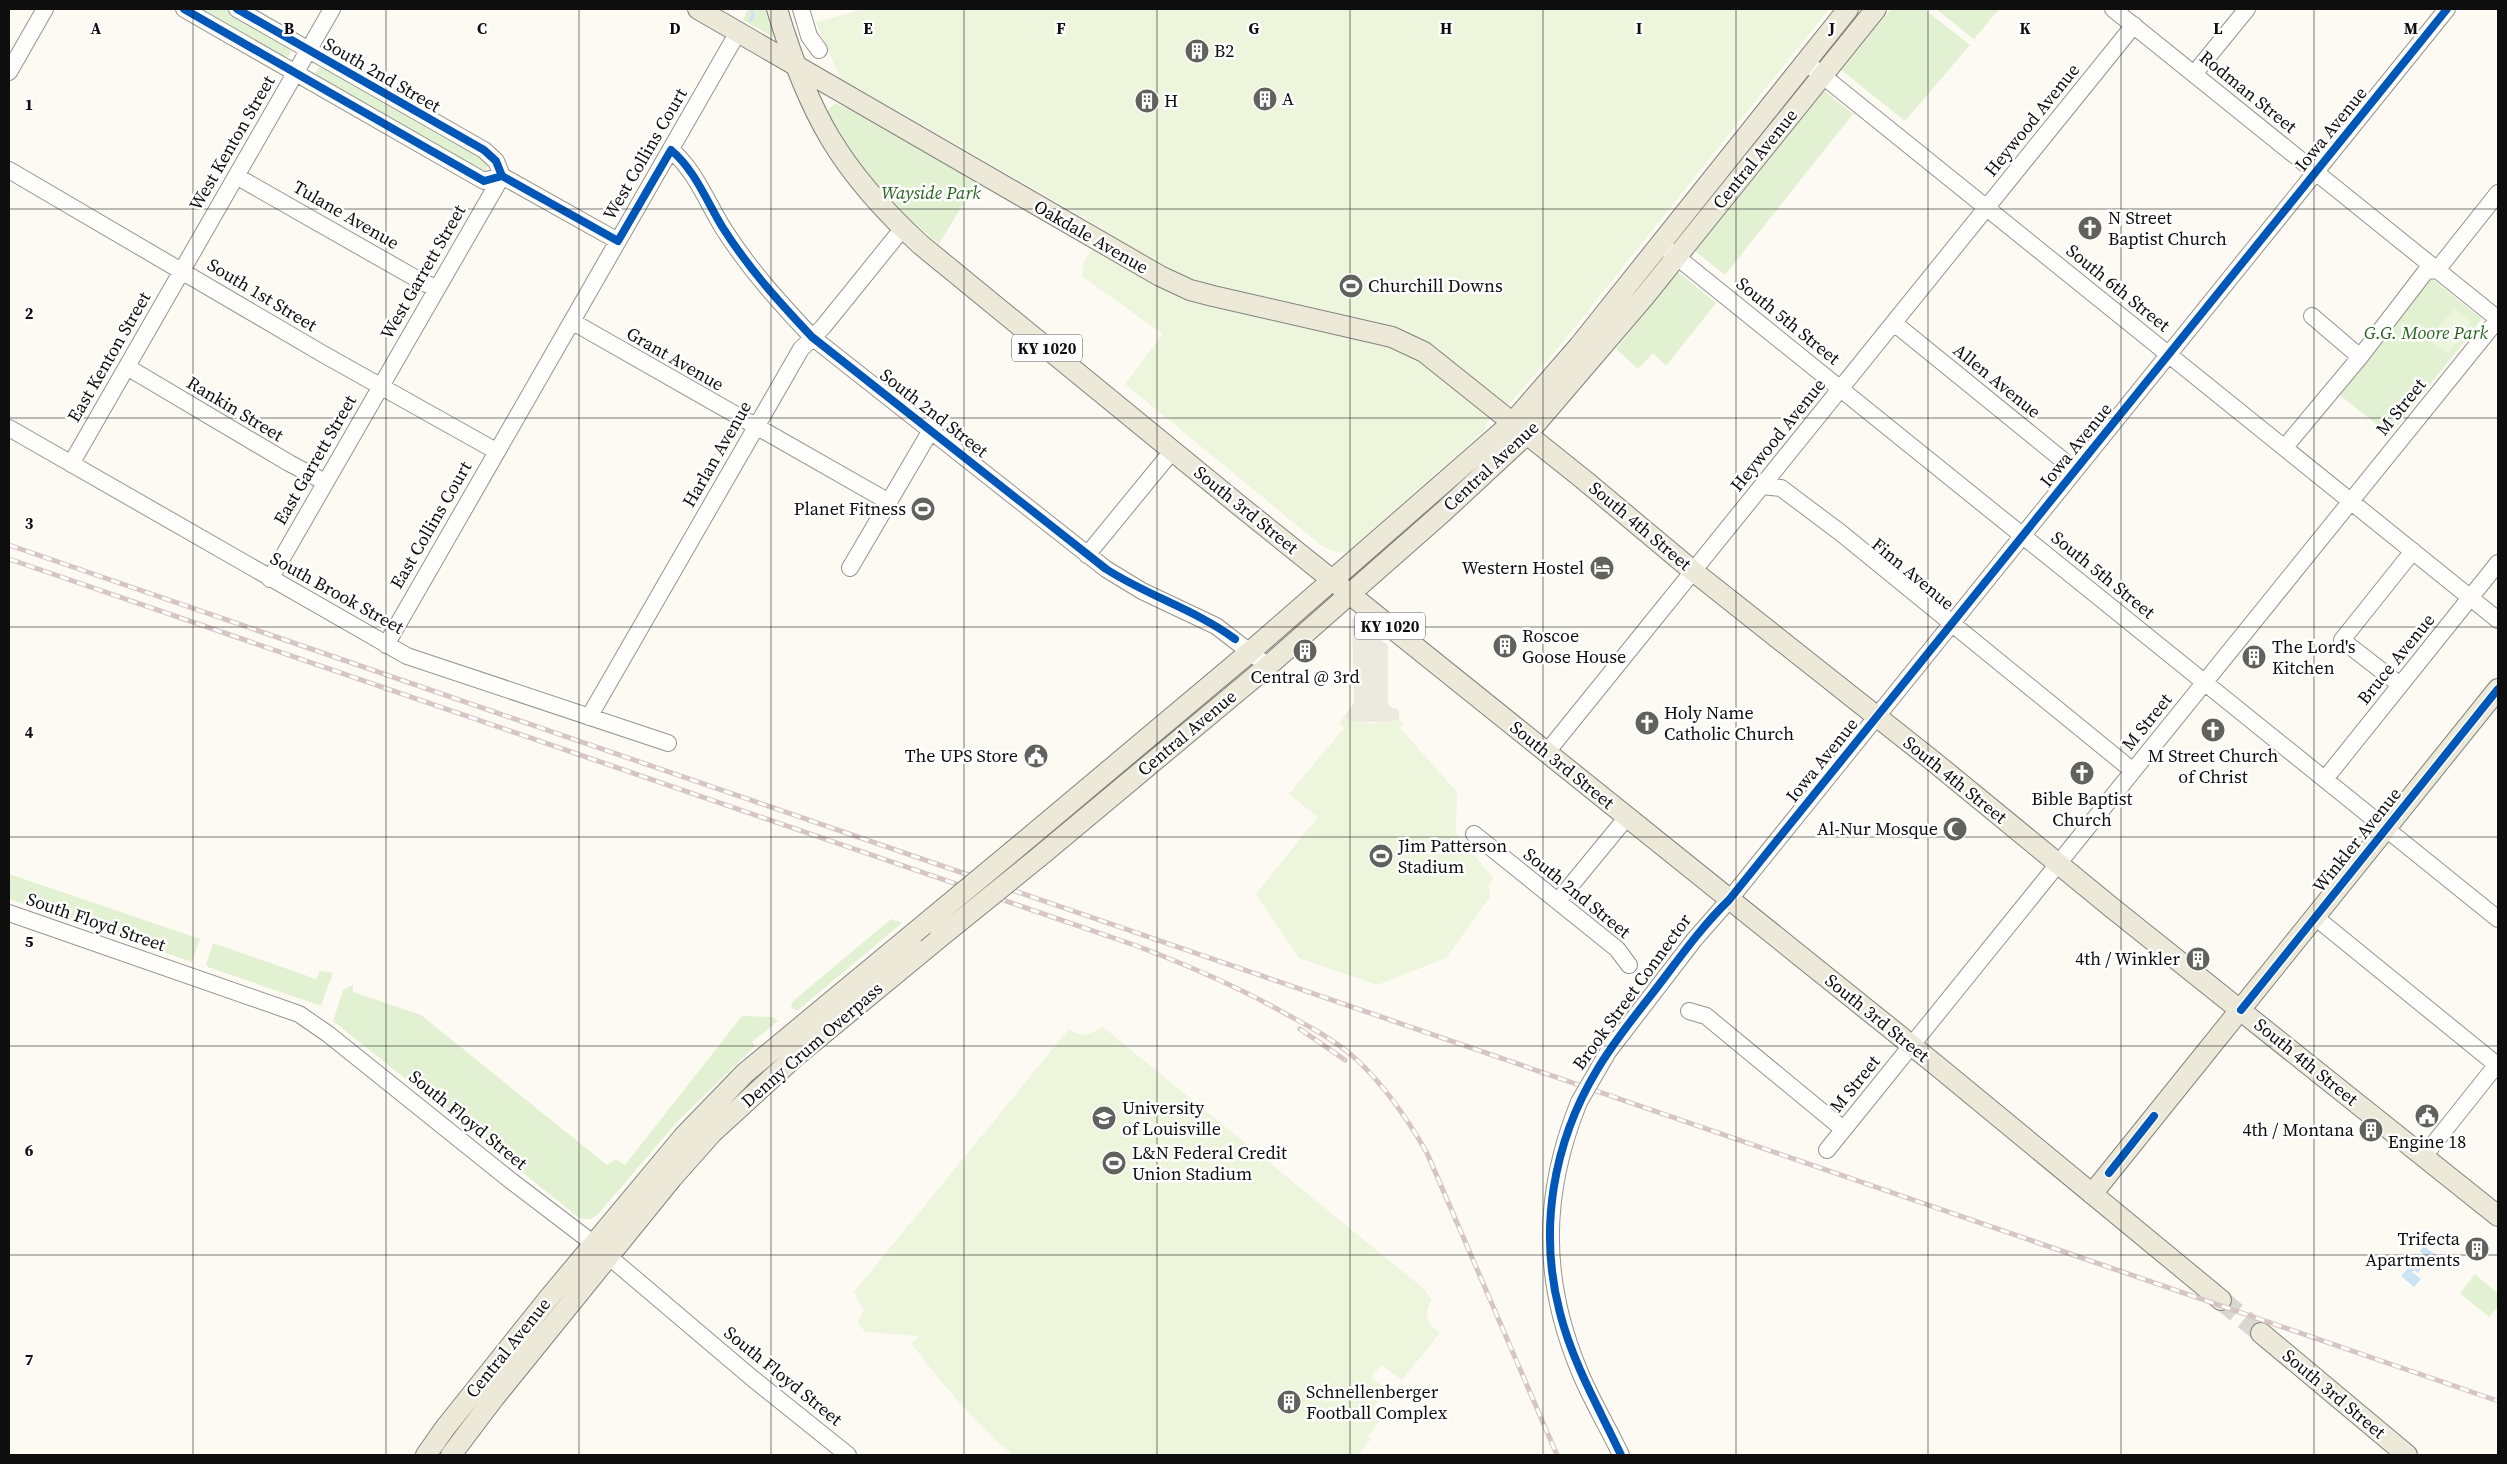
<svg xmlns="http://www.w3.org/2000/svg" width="2507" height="1464" viewBox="0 0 2507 1464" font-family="'Source Serif 4',serif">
  <rect width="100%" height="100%" fill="#fcfaf2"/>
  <!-- green -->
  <path fill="#e3f1d3" d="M192,9H230L291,47L290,54L285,59Z
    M748,9H764L768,12L775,38L743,20Z
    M1891,9H1924L1970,45L1905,121L1841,70Z
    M1936,9H1999L1974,39Z
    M320,65L489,159L490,166L486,168L489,173L486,174L314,76Z
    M1824,91L1853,114L1725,275L1695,251Z
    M834,103L856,112L977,181L939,244C893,206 856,164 827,112Z
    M1678,272L1716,303L1666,366L1653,353L1638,369L1616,349Z
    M2427,275L2482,319L2390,435L2336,392Z
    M9,874L200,939L193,959L192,962L189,961L9,899Z
    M891,919L902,923L797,1011L791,1007L792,1002Z
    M213,943L316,979L320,971L333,973L321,1006L208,967L206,964Z
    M353,985V992L421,1015L607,1165L615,1159L625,1165L742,1016L773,1017L778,1021L752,1042L755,1046L677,1122L599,1213C592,1220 587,1221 578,1217L333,1021L343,990Z
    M2475,1274L2498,1294V1306L2489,1317L2460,1293Z"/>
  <!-- pitch -->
  <path fill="#edf5dd" d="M865,9H1829L1554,353L1511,402L1488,422L1485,425L1487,427L1480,434L1346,553L1332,551L1321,545L1125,384L1163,334L1082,276L1084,262L1104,229L840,78L816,22Z
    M2455,308L2472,322L2448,354L2428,339Z
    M1344,717C1355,725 1388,725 1399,718L1404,723L1400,728L1457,792L1456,834L1493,878L1489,885L1490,897L1446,958L1377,985L1299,958L1256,894L1318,817L1289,794L1344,728L1339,723Z
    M1103,1027L1424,1289L1432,1299C1423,1314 1426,1323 1440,1333L1402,1380L1381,1365L1371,1377L1383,1387L1377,1394L1381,1398L1374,1407L1384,1416L1368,1437L1371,1439L1358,1455H1013C974,1422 942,1384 911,1343L920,1336L865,1332L857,1322L864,1311L854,1292L1069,1029C1082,1039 1089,1034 1103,1027Z"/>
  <!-- plaza -->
  <path fill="#ece9de" d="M1352,618L1388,645V704L1392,708L1398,709L1399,712V718L1392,722H1351L1344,717L1354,703Z"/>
  <!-- water -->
  <path fill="#cae3f5" d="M2424,1246L2437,1256L2432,1261L2428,1258L2418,1273L2414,1270L2412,1272L2421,1279L2414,1287L2401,1276L2422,1253L2420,1251Z"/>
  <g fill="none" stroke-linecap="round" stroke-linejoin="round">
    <!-- stream -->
    <path stroke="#cae3f5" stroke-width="3" d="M750,21L753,16L752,9"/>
    <!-- major-tunnel -->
    <path stroke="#d8d7d0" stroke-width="20" stroke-dasharray="20 10" stroke-linecap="butt" d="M2221,1300L2261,1333"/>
    <defs>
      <path id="minor" d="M184,9L484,181L502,176
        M237,9L484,150L496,161L502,176L618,241
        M801,9L809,36L819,50
        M2113,9L2498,319
        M1813,68L2498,620
        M9,72L45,9
        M2194,74L2247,9
        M671,150C695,170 707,202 723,228C749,269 780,303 812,337L1106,569L1142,591L1216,626L1268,666
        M9,170L323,354L496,451
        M236,176L424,283L437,288
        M1667,249L2498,919
        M2312,316L2360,357
        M573,322L889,502
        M1894,323L2075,470
        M127,367L289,463L325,482
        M9,428L407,656L668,743
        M2285,447L2360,357L2426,271L2437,270L2498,193
        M71,464L332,9
        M1762,486L1781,488L1841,533L2133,771
        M1087,555L1173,450
        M850,568L931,430
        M270,579L502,176
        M386,645L738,32
        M2400,685L2342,640L2413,551
        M589,717L801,349L823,327L903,228
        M1547,752L2134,25
        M2325,779L2498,563
        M1474,834L1617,949L1629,965
        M1558,901L1627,817
        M9,913L299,1014L328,1034L510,1180L594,1244L752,1378L848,1455
        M2315,917L2497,1065
        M1694,940L1729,900L2447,9
        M1689,1011L1706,1016L1843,1129
        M1579,1102C1542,1194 1541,1278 1579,1370C1591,1400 1608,1427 1621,1455
        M1827,1150L2498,319
        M2424,1156L2498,1063"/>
      <path id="major" d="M698,9L1160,276L1190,290L1213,296L1392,337L1424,352L1583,479L1693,571L1933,761L2111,907L2498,1216
        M777,9C808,113 840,171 921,245L1240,506L1936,1065L2221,1300
        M1014,850L1251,651L1513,422L1579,346L1848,9
        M1039,857L1268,666L1443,512L1527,434L1645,296L1876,9
        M2092,1194L2498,689
        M2261,1333L2407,1455
        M426,1455L445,1428L548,1299L684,1136L745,1073L914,933
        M451,1455L494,1398L672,1178L712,1133L796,1056L939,938"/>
    </defs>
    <!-- minor casing -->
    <use href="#minor" stroke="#959491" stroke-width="18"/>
    <!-- major casing -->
    <use href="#major" stroke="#82827e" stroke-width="22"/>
    <!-- minor -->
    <use href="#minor" stroke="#fffefd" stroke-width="16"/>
    <!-- major -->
    <use href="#major" stroke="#ece9d9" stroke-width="20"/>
    <defs>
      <path id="rail" d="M9,545L2498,1401
        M9,559L1137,946C1187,965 1239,987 1286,1014C1310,1027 1335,1040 1356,1059C1385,1086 1407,1118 1427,1153L1557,1455
        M1300,1029L1345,1060"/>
    </defs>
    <!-- rail casing -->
    <use href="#rail" stroke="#d7c5c4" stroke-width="5"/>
    <!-- rail -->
    <use href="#rail" stroke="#fff" stroke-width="3" stroke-dasharray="9" stroke-linecap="butt"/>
    <defs>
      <path id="minor-bridge" d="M1579,1102L1608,1052L1694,940"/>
      <path id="major-bridge" d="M914,933L1014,850
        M939,938L1039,857"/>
    </defs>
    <!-- minor-bridge casing -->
    <use href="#minor-bridge" stroke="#959491" stroke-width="18" stroke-linecap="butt"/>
    <!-- major-bridge casing -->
    <use href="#major-bridge" stroke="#82827e" stroke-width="22" stroke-linecap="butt"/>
    <!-- minor-bridge -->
    <use href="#minor-bridge" stroke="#fffefd" stroke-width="16"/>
    <!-- major-bridge -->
    <use href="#major-bridge" stroke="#ece9d9" stroke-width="20"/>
    <defs>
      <path id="cycleway" d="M184,9L484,181L502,176
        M237,9L484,150L496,161L502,176L618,241L671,150C695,170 707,202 723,228C749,269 780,303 812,337L1106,569C1148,596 1196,610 1235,639
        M2241,1010L2498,689
        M2109,1173L2154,1116
        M1621,1455C1599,1408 1573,1364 1560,1313C1538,1230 1553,1143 1597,1070C1614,1041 1635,1016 1655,990C1679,959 1701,927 1729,900L2447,9"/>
    </defs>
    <!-- cycleway casing -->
    <use href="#cycleway" stroke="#fff" stroke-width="11"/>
    <!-- cycleway -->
    <use href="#cycleway" stroke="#0057b8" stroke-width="8"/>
  </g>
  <!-- grid -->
  <path fill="none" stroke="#0e0e0e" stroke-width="1" stroke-opacity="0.55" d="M193,9V1455M386,9V1455M579,9V1455M771,9V1455M964,9V1455M1157,9V1455M1350,9V1455M1543,9V1455M1736,9V1455M1928,9V1455M2121,9V1455M2314,9V1455M9,209H2498M9,418H2498M9,627H2498M9,837H2498M9,1046H2498M9,1255H2498"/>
  <!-- icons -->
  <defs>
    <symbol id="building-disc" viewBox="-11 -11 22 22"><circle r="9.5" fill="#61615e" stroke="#fff"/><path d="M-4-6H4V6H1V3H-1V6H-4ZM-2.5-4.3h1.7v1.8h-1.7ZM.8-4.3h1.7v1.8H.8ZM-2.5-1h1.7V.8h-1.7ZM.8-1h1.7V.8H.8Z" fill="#fff"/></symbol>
    <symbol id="church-disc" viewBox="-11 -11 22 22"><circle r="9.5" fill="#61615e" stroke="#fff"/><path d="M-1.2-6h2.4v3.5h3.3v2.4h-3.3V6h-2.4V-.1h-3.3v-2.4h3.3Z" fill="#fff"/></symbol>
    <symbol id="stadium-disc" viewBox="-11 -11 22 22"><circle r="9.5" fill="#61615e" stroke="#fff"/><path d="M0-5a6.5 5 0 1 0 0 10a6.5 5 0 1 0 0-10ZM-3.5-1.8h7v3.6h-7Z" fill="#fff"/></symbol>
    <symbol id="hotel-disc" viewBox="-11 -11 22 22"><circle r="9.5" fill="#61615e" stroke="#fff"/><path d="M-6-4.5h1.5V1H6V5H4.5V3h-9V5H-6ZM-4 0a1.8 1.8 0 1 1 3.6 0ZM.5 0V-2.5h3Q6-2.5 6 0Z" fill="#fff"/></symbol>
    <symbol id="civic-disc" viewBox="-11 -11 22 22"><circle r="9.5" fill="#61615e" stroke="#fff"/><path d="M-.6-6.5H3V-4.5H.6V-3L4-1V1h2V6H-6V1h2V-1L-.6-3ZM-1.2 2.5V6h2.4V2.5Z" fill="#fff"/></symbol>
    <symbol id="mosque-disc" viewBox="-11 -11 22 22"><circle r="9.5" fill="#61615e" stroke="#fff"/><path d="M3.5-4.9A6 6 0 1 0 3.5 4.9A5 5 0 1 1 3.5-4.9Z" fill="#fff"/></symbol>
    <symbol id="university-disc" viewBox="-11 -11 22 22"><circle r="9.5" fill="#61615e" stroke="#fff"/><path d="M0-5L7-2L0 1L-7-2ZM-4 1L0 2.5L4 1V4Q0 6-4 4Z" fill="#fff"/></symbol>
  </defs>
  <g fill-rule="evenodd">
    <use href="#building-disc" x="1183" y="37" width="28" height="28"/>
    <use href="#building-disc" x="1251" y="85" width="28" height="28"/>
    <use href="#building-disc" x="1133" y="87" width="28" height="28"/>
    <use href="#church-disc" x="2076" y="214" width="28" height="28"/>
    <use href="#stadium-disc" x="1337" y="272" width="28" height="28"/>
    <use href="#stadium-disc" x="909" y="495" width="28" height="28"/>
    <use href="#hotel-disc" x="1588" y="554" width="28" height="28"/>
    <use href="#building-disc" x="1491" y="632" width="28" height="28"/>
    <use href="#building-disc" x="1291" y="637" width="28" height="28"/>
    <use href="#building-disc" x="2240" y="643" width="28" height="28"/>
    <use href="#church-disc" x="1633" y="709" width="28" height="28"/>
    <use href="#church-disc" x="2199" y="716" width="28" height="28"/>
    <use href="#civic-disc" x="1022" y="742" width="28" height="28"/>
    <use href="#church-disc" x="2068" y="759" width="28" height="28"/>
    <use href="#mosque-disc" x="1941" y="815" width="28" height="28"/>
    <use href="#stadium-disc" x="1367" y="842" width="28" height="28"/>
    <use href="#building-disc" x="2184" y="945" width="28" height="28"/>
    <use href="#civic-disc" x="2413" y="1102" width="28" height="28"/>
    <use href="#university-disc" x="1090" y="1104" width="28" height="28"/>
    <use href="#building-disc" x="2357" y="1116" width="28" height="28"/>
    <use href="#stadium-disc" x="1100" y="1149" width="28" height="28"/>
    <use href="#building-disc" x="2463" y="1235" width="28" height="28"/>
    <use href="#building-disc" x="1275" y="1388" width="28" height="28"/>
  </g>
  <g text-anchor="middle" stroke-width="5" stroke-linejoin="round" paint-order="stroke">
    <!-- shield labels -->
    <g fill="#fff" stroke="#565656" stroke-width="1">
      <rect x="1012" y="334.5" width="70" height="27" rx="4"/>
      <rect x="1355" y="612.5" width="70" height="27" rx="4"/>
    </g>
    <g font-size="16" font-weight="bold" fill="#0e0e0e">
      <text x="1047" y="354">KY 1020</text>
      <text x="1390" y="632">KY 1020</text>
    </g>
    <!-- poi labels -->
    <g font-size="18" fill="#0e0e0e" stroke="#fff" text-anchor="start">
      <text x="1214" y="57">B2</text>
      <text x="1282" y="105">A</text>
      <text x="1164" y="107">H</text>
      <text x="2108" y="224">N Street<tspan x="2108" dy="21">Baptist Church</tspan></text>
      <text x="1368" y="292">Churchill Downs</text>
      <text x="906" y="515" text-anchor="end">Planet Fitness</text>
      <text x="1584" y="574" text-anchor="end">Western Hostel</text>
      <text x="1522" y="642">Roscoe<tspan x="1522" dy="21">Goose House</tspan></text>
      <text x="2272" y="653">The Lord's<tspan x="2272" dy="21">Kitchen</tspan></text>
      <text x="1305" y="683" text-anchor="middle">Central @ 3rd</text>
      <text x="1664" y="719">Holy Name<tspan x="1664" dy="21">Catholic Church</tspan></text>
      <text x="1018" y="762" text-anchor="end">The UPS Store</text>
      <text x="2213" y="762" text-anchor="middle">M Street Church<tspan x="2213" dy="21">of Christ</tspan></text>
      <text x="2082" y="805" text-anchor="middle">Bible Baptist<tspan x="2082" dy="21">Church</tspan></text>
      <text x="1938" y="835" text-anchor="end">Al-Nur Mosque</text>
      <text x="1398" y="852">Jim Patterson<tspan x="1398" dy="21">Stadium</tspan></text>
      <text x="2180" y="965" text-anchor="end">4th / Winkler</text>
      <text x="1122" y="1114">University<tspan x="1122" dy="21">of Louisville</tspan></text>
      <text x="2354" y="1136" text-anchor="end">4th / Montana</text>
      <text x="2427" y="1148" text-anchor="middle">Engine 18</text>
      <text x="1132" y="1159">L&amp;N Federal Credit<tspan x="1132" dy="21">Union Stadium</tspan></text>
      <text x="2460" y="1245" text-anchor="end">Trifecta<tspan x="2460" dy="21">Apartments</tspan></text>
      <text x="1306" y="1398">Schnellenberger<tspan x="1306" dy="21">Football Complex</tspan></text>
    </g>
    <!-- street labels -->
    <g font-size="18" fill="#0e0e0e" stroke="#fff">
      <text transform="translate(382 75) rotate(30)" y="6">South 2nd Street</text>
      <text transform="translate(2248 92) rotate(39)" y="6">Rodman Street</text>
      <text transform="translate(2032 120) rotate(-51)" y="6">Heywood Avenue</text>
      <text transform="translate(2331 129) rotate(-51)" y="6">Iowa Avenue</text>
      <text transform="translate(232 143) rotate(-60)" y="6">West Kenton Street</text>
      <text transform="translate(645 154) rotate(-60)" y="6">West Collins Court</text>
      <text transform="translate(1755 159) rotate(-51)" y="6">Central Avenue</text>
      <text transform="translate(346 215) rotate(30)" y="6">Tulane Avenue</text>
      <text transform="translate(1091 237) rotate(30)" y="6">Oakdale Avenue</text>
      <text transform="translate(423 272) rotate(-60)" y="6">West Garrett Street</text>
      <text transform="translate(2118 288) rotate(39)" y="6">South 6th Street</text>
      <text transform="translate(262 295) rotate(31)" y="6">South 1st Street</text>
      <text transform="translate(1788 321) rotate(39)" y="6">South 5th Street</text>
      <text transform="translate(109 357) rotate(-60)" y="6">East Kenton Street</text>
      <text transform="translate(675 359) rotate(30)" y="6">Grant Avenue</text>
      <text transform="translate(1997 381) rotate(39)" y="6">Allen Avenue</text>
      <text transform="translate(2401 407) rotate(-51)" y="6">M Street</text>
      <text transform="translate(235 409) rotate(31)" y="6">Rankin Street</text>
      <text transform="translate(934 413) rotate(38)" y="6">South 2nd Street</text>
      <text transform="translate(1778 435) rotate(-51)" y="6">Heywood Avenue</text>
      <text transform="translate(2076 445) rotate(-51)" y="6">Iowa Avenue</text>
      <text transform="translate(717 454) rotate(-60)" y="6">Harlan Avenue</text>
      <text transform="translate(315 460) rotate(-60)" y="6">East Garrett Street</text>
      <text transform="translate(1491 466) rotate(-43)" y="6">Central Avenue</text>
      <text transform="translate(1246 510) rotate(39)" y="6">South 3rd Street</text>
      <text transform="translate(431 525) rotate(-60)" y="6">East Collins Court</text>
      <text transform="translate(1640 526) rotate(40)" y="6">South 4th Street</text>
      <text transform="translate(1913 574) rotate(40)" y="6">Finn Avenue</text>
      <text transform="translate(2103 575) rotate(39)" y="6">South 5th Street</text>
      <text transform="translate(337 593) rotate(29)" y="6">South Brook Street</text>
      <text transform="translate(2396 659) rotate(-51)" y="6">Bruce Avenue</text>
      <text transform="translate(2147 722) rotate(-51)" y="6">M Street</text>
      <text transform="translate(1187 733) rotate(-40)" y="6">Central Avenue</text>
      <text transform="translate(1822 760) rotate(-51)" y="6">Iowa Avenue</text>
      <text transform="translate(1562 765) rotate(39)" y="6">South 3rd Street</text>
      <text transform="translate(1955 780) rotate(39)" y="6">South 4th Street</text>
      <text transform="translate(2357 840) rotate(-51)" y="6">Winkler Avenue</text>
      <text transform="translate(1577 893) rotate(39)" y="6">South 2nd Street</text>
      <text transform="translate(96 922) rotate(19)" y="6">South Floyd Street</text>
      <text transform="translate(1632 992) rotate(-54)" y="6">Brook Street Connector</text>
      <text transform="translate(1877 1018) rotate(39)" y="6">South 3rd Street</text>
      <text transform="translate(812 1045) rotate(-41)" y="6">Denny Crum Overpass</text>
      <text transform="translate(2306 1062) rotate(39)" y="6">South 4th Street</text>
      <text transform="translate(1855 1084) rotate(-51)" y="6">M Street</text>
      <text transform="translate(468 1120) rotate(39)" y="6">South Floyd Street</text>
      <text transform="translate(508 1348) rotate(-51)" y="6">Central Avenue</text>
      <text transform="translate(783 1376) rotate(39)" y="6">South Floyd Street</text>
      <text transform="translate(2334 1394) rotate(40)" y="6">South 3rd Street</text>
    </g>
    <!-- park labels -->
    <g font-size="18" font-style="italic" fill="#28661e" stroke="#fff">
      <text x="931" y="199">Wayside Park</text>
      <text x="2426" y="339">G.G. Moore Park</text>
    </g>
  </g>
  <g font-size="16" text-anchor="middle" font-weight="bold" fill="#0e0e0e" stroke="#fff" stroke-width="5" stroke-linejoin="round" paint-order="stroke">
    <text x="96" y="34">A</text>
    <text x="289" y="34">B</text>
    <text x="482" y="34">C</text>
    <text x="675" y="34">D</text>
    <text x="868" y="34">E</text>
    <text x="1061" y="34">F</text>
    <text x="1254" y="34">G</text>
    <text x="1446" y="34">H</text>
    <text x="1639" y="34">I</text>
    <text x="1832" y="34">J</text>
    <text x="2025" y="34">K</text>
    <text x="2218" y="34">L</text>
    <text x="2411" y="34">M</text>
    <text x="29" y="110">1</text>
    <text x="29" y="319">2</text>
    <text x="29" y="529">3</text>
    <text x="29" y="738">4</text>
    <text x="29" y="947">5</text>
    <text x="29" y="1156">6</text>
    <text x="29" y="1365">7</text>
  </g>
  <!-- border -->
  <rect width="2507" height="1464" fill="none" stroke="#0e0e0e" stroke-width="20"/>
</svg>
